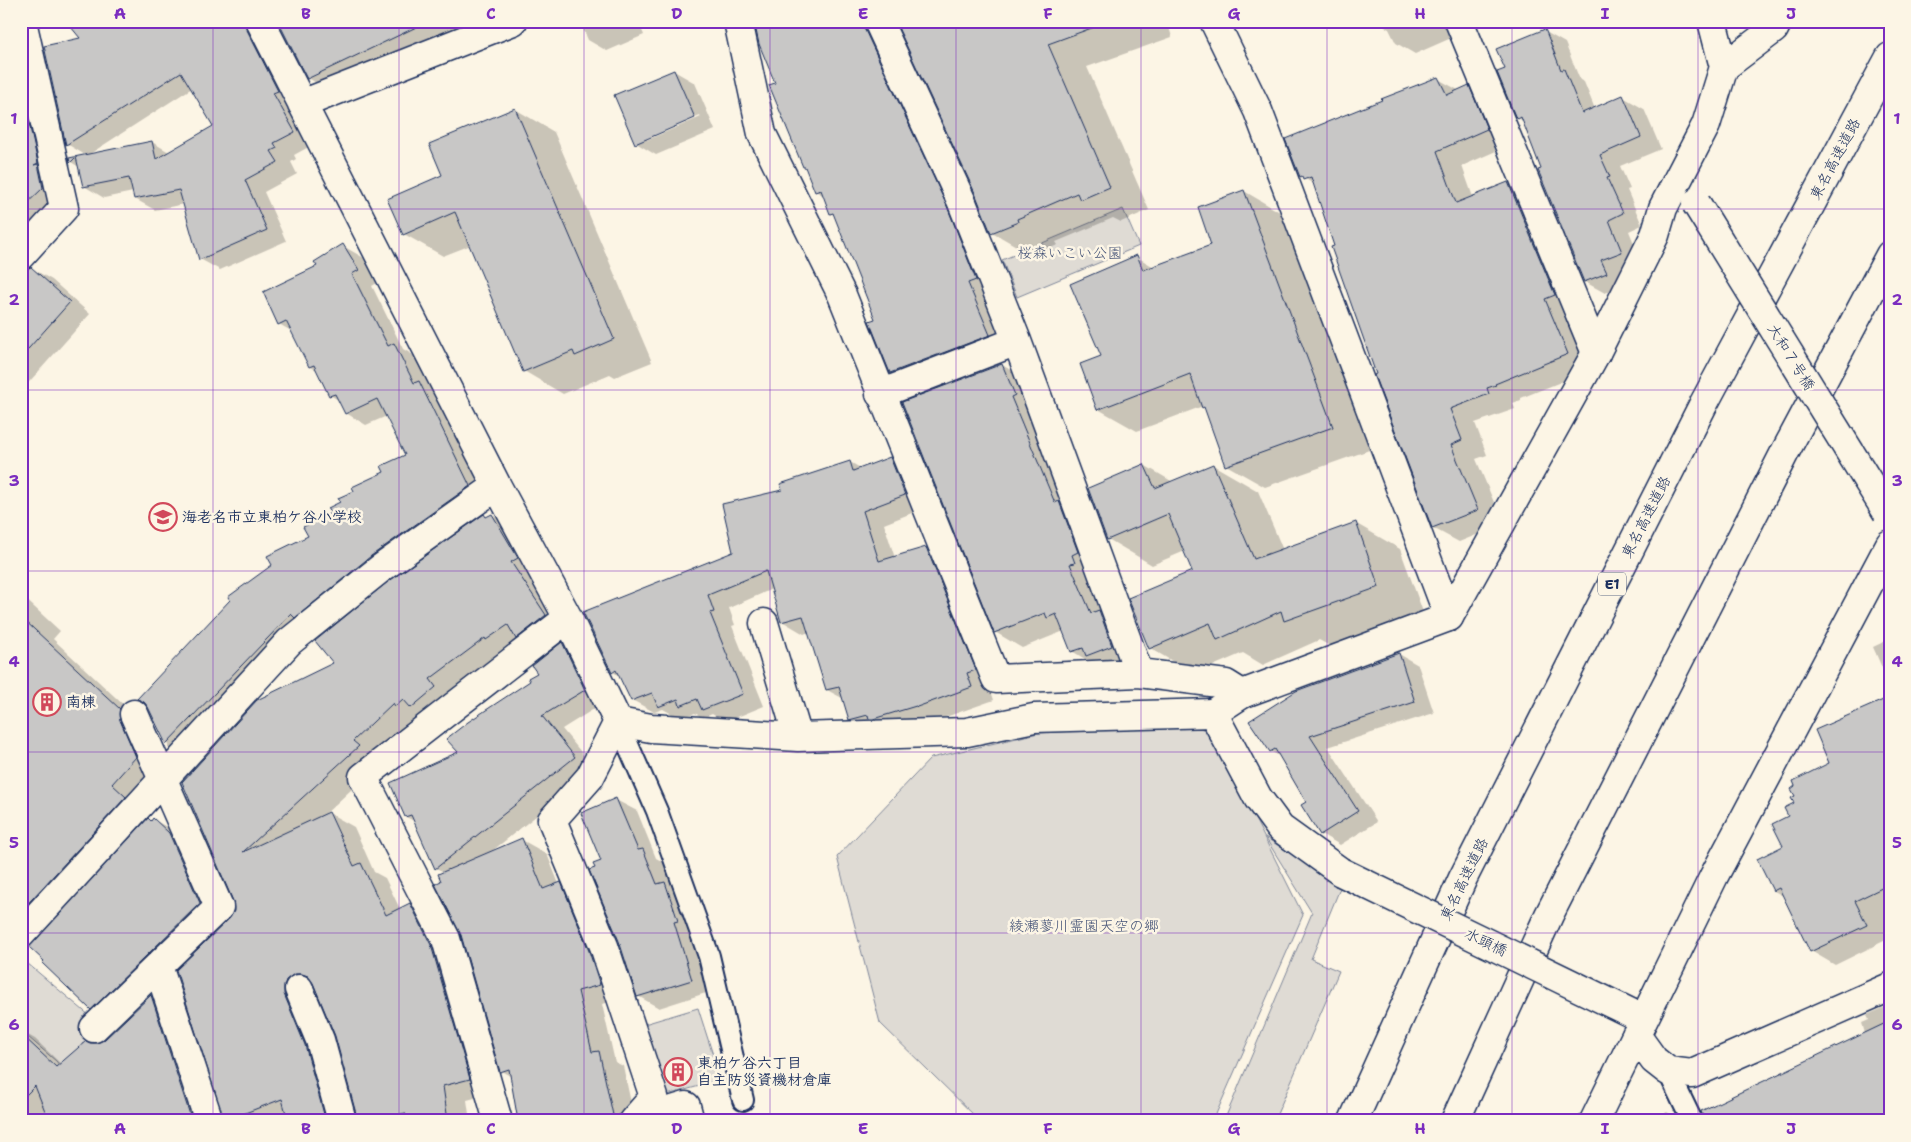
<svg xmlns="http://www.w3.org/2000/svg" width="1911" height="1142" viewBox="0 0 1911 1142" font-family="'Shantell Sans','Klee One',sans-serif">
  <rect width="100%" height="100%" fill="#fcf5e5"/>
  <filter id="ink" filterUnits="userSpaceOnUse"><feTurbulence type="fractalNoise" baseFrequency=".02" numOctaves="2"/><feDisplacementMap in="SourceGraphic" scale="10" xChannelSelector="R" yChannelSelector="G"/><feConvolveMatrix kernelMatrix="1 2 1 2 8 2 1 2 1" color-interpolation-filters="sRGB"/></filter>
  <g filter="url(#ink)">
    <!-- green -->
    <path fill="#dfdbd4" stroke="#7d8599" d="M1123,209L1139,246L1017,297L1002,260Z
      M1193,725L1212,733L1303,915L1213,1121H980L880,1023L837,857L931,758L1038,733Z
      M1265,837L1341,886L1311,959L1339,971L1274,1121H1224L1312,913Z
      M21,958L90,1016L99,1046L66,1073L56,1061L21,1031Z
      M698,1008L721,1080L667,1095L655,1082L641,1025Z"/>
    <!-- shadow -->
    <path fill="#0003" fill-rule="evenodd" d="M68,21H258L314,144L294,155L296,159L291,162L297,174L264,192L286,241L220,270L200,259L184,204L155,210L135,199L133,192L104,198L84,186L79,167L71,162L70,159L87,156L67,144L83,39ZM192,88L215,126L169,152L152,142L88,155Z
      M312,21H484L329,90L308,78Z
      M580,21H638L644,35L607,51L588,40Z
      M766,21H868L891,56L1009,346L911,384L891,372L877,320L835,215L831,213L824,196L816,191L807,169L804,167L776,84Z
      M928,21H1167L1172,37L1087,67L1149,210L1121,222L1113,218L1056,242L1058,245L1032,255L992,232Z
      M1383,21H1451L1458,35L1415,54L1396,43L1389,29L1385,27Z
      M1544,31L1565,43L1580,80L1584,82L1595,109L1623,97L1644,109L1661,149L1620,166L1630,189L1627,190L1642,225L1629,231L1642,263L1627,284L1605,293L1585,282L1524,121L1518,118L1506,69Z
      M21,59L63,200L21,239Z
      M674,71L695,83L715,130L656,155L636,143ZM700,115L701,117L647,140V137Z
      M1438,79L1460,91L1469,87L1494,102L1512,144L1462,166L1473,197L1508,183L1534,198L1593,369L1521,398V400L1513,403L1515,409L1475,423L1487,455L1476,459L1503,524L1459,542L1433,528L1376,375L1378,374L1315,185L1301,176Z
      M515,109L554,132L652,362L615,377L610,374L563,394L524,371L471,245L443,256L404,234Z
      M1244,191L1283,214L1372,449L1265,487L1226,465L1206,409L1203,406L1137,431L1098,409L1103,356L1137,257L1154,267L1213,246Z
      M343,246L364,258L379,282L372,286L403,349L415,356L431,389L440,394L490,498L316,628L190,761L169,749V745L149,707L273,566L310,536L342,503L406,456L387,416L366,425L346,413L340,401L330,395L319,371L310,367L293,332L279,324L319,267Z
      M21,253L26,264V271L31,268L52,280L90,314L21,391Z
      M1002,365L1028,380L1138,661L1098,667L1072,651L1064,631L1022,648L995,632Z
      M890,459L912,471L927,507L884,524L895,558L926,549L948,562L994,700L940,719L896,731L872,732L850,719L844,699L827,690L809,632L804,634L782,621L772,589L729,608L735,625L732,626L764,706L725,722L712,714L703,718L695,713L681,719L663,709L654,712L632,700L621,677L613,672L735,553L784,491L850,462L862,469Z
      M1144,465L1173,482L1213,465L1258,491L1283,550L1355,523L1400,549L1423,612L1330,646L1319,640L1263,665L1243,653L1194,674L1150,648L1194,571L1185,551L1152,565L1108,539Z
      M492,515L517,529L570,630L382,761L323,816L329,813L354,827L374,872L385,878L400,909L410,905L435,919L494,1093L467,1100L470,1121H358L336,1035L317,989L311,994L346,1121H225L231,919L236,910L235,900L184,782L335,663L485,516L488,518Z
      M21,595L60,631L53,639L144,724L160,771L21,938Z
      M1890,639V686L1873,647Z
      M562,644L583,656L605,702L562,729L595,769L492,851L522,840L547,854L559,884L585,897L624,999L602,1004L615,1062L623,1066L635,1121H520L512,1077L501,1071L462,934L442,882L444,872L436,868L416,822L406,817L459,753L532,682Z
      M1399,654L1418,665L1434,713L1328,747L1377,822L1340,845L1321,834L1308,802L1281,757L1270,751Z
      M1890,698V938L1835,965L1811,951L1785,897L1774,891L1785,846L1790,816L1796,804Z
      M616,800L637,811L656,858L663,862L674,888L686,895L712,991L659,1008L638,996L596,868L603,861Z
      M154,820L174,831L220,916L112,1021L91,1009Z
      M151,996L175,1010L212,1121H50L47,1113L39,1121H21V1031L35,1039L61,1064L106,1040Z
      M1890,1005V1121L1862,1023L1869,1020L1867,1015Z
      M1667,1112L1682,1121H1649Z"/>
    <!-- building -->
    <path fill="#c8c7c6" stroke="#1b2f5e" d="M66,21H245L246,28L278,91L273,93L295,132L274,143L277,148L271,151L278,162L245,180L267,230L199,260L179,190L134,199L129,178L83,187L76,157L70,163L69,158L152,141L156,159L213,126L181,72L66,145L44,46L80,38Z
      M278,21H429L307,79Z
      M754,21H863L864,28L947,206L976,280L968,283L990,335L890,373L869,321L875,319L833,213L830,214L821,190L815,192L805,167H803L769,85L775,83L759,44Z
      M895,21H1099L1100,25L1048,44L1110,187L1080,200L1077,193L1017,219L1018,222L991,233L975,193Z
      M1545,29L1561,70L1564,69L1582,113L1623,95L1641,137L1600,155L1610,177L1607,178L1623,213L1609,220L1622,252L1601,260L1607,273L1584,282L1538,170L1541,169L1521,117L1518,119L1515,116L1497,72L1505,69L1496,49Z
      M674,70L695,118L635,144L614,95Z
      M1438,77L1447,95L1469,85L1487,129L1437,151L1456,203L1508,182L1555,295L1545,299L1568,354L1495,384L1496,385L1487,388L1489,394L1450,409L1462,440L1451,445L1478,510L1432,528L1374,375L1376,374L1331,247L1334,246L1311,177L1303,180L1302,176L1300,177L1285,139L1382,100L1381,99Z
      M21,105H25L38,163L34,165L38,164L43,188L21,209Z
      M515,108L614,339L575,356L573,351L523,372L455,212L403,235L387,199L442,175L429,144Z
      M1244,190L1333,427L1225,466L1204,407L1202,408L1190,374L1097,410L1080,364L1101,356L1070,284L1137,255L1143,270L1211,245L1198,207Z
      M343,244L359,270L352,274L388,346L394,343L414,383L419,381L470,486L371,556L295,618L291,614L166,744L148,707L144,702L137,699L230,600L228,597L272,565L267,556L308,536L303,527L331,513L328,508L340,502L338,498L354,491L352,487L384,472L381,466L405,455L377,399L345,414L335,394L329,396L314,365L309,367L286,321L278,325L263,292L317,266L314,262Z
      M31,267L70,302L21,357V270Z
      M1002,364L1015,395L1011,397L1055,503L1059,501L1078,552L1072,555L1075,563L1070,564L1091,613L1099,610L1112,646L1086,656L1083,648L1071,652L1056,614L1047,618L1045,613L994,633L902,402Z
      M890,457L905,495L863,511L879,561L926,547L976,670L967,673L972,687L917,707L916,706L873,719H869L868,715L849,720L839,687L826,690L803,616L781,622L766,571L708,595L714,612L710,613L743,694L702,710L697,699L680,706L678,699L658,707L652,693L631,701L616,670L612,673L583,612L733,552L722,504L782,490L780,484L850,461L853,471Z
      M1144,464L1155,488L1213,464L1254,559L1356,522L1379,587L1284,621L1281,611L1217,640L1210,623L1149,649L1128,598L1192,571L1168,514L1107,540L1088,488Z
      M484,514L486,517L492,514L518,558L511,562L546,615L516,639L508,625L486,640L485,638L430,679L436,687L411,708L403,699L395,706L393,703L353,741L359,746L243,852L329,812L354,866L361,863L386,915L410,903L431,945L470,1079L443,1086L448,1121H406L405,1113L373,1121H358L335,1036L313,983L308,976L302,974H294L286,980L284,986V994L305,1045L325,1118L315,1121H288L282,1099L224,1121L176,970L230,918L234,911L233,901L182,782L257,700L333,663L315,641L389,581Z
      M21,617L120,709V720L136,757L112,784L126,797L21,911Z
      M562,642L585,690L542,716L575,757L435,869L411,815L405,817L390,783L458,752L446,739L468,722L530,681L528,678L537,673L532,666Z
      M1399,653L1415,702L1310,736L1358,811L1320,835L1301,805L1306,802L1275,749L1270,752L1249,721L1296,691Z
      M1890,697V884L1855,901L1867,925L1810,952L1779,888L1773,891L1757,859L1783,846L1772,824L1788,816L1784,808L1794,803L1791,798L1795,796L1791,789L1795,786L1793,781L1829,763L1815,730Z
      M616,798L638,850L643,849L657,884L665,882L678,921L674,922L692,980L637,997L619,941L589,870L595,868L593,864L601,861L581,813Z
      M148,818L151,821L153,818L169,833L200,903L91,1010L42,963L44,961L29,947Z
      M522,838L543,889L561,882L589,951L600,985L578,991L592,1052L599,1051L613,1115L584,1121H518L509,1069L500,1072L461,935L435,884L441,881L438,874Z
      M151,995L192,1121H49L35,1086L21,1100V1034L56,1067L86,1041L90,1043H97L105,1039Z
      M1890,1021V1121H1704L1701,1111Z"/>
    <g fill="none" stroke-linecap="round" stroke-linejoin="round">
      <defs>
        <path id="lane" d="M618,722L657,811L709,956L743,1100
          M1668,1071L1692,1121"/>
        <path id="street" d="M260,21L497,486L568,618L618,722
          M738,21L762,134L842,295L996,679L1139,673L1226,684L1242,694
          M878,21L961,200L1017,341L1139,673
          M1214,21L1258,111L1449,617
          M1459,21L1596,353
          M1724,67L1774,29L1778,21
          M302,104L513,21
          M21,255L64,208L22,21
          M880,394L1017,341
          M764,623L798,737
          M21,934L289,642L380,569L497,486
          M158,966L209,1121
          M299,989L320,1040L342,1121
          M94,1028L219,907L134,714
          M1636,1035L1654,1060L1668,1071L1692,1074L1890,987
          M498,1121L446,939L363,777L568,618
          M633,1121L654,1097L604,946L552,820L590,777L618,722L651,728L798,737L967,732L1034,718L1213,713L1258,798L1280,828L1341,872
          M637,1121L686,1106L690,1121
          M1594,1121L1714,876L1890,544"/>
        <path id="secondary" d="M1213,713L1242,694L1449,617L1596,353L1655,235L1663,208L1706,125L1724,67L1712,21"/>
        <path id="highway" d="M1353,1121L1463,878L1703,405L1890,57
          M1455,1121L1549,915L1785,452L1890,255"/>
      </defs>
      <!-- lane casing -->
      <use href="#lane" stroke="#1b2f5e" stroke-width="24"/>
      <!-- street casing -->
      <use href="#street" stroke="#1b2f5e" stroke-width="31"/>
      <!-- secondary casing -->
      <use href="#secondary" stroke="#1b2f5e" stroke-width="31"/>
      <!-- highway casing -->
      <use href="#highway" stroke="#1b2f5e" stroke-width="31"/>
      <!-- lane -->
      <use href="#lane" stroke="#fcf5e5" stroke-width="20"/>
      <!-- street -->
      <use href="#street" stroke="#fcf5e5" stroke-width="28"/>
      <!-- secondary -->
      <use href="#secondary" stroke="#fcf5e5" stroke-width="28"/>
      <!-- highway -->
      <use href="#highway" stroke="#fcf5e5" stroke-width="28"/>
      <defs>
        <path id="street-bridge" d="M1341,872L1631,1013"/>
        <path id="secondary-bridge" d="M1696,203L1887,512"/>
      </defs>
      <!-- street-bridge casing -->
      <use href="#street-bridge" stroke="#1b2f5e" stroke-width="31" stroke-linecap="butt"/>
      <!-- secondary-bridge casing -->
      <use href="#secondary-bridge" stroke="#1b2f5e" stroke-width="31" stroke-linecap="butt"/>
      <!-- street-bridge -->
      <use href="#street-bridge" stroke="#fcf5e5" stroke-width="28"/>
      <!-- secondary-bridge -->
      <use href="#secondary-bridge" stroke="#fcf5e5" stroke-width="28"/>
    </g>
  </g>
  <!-- grid -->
  <path fill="none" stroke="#7b2cbf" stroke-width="1" stroke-opacity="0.55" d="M213,21V1121M399,21V1121M584,21V1121M770,21V1121M956,21V1121M1141,21V1121M1327,21V1121M1512,21V1121M1698,21V1121M21,209H1890M21,390H1890M21,571H1890M21,752H1890M21,933H1890"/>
  <!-- icons -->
  <defs>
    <symbol id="school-ring" viewBox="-11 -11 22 22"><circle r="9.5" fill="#fcf5e5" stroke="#d1495b" stroke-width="1.5"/><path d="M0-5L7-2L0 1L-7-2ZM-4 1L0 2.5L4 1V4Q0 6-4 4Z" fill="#d1495b"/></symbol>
    <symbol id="building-ring" viewBox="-11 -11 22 22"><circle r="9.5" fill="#fcf5e5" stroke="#d1495b" stroke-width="1.5"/><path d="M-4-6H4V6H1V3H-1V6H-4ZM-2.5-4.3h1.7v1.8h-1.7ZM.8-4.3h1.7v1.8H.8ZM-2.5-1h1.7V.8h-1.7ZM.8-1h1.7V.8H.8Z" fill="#d1495b"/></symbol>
  </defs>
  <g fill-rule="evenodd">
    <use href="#school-ring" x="147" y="501" width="32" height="32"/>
    <use href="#building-ring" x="31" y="686" width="32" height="32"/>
    <use href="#building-ring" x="662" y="1056" width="32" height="32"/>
  </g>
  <g text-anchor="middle" stroke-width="5" stroke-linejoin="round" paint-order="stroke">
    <!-- shield labels -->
    <rect fill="#fcf5e5" stroke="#5e6a86" stroke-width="1" x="1598" y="572.5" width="28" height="23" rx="4"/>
    <g font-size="14" font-weight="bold" fill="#1b2f5e">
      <text x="1612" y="589">E1</text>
    </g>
    <!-- street labels -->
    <g font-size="15" fill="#1b2f5e" stroke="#fcf5e5">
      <text transform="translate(1835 159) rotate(-62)" y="5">東名高速道路</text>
      <text transform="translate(1791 357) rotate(58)" y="5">大和７号橋</text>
      <text transform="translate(1646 517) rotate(-63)" y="5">東名高速道路</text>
      <text transform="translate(1464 879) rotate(-64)" y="5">東名高速道路</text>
      <text transform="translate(1486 942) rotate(26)" y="5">水頭橋</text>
    </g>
    <!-- park labels -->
    <g font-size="15" fill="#425176" stroke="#fcf5e5">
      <text x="1070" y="258">桜森いこい公園</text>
      <text x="1084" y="931">綾瀬蓼川霊園天空の郷</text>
    </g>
    <!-- poi labels -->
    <g font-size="15" font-weight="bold" fill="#1b2f5e" stroke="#fcf5e5" text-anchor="start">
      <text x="182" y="522">海老名市立東柏ケ谷小学校</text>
      <text x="66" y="707">南棟</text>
      <text x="697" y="1068">東柏ケ谷六丁目<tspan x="697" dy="17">自主防災資機材倉庫</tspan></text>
    </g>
  </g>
  <!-- margin -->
  <rect width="1911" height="1142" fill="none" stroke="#fcf5e5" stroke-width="55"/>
  <rect x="28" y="28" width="1856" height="1086" fill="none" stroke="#7b2cbf" stroke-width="2"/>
  <g font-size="16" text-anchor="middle" font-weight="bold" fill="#7b2cbf">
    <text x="120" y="19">A</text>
    <text x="306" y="19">B</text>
    <text x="491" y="19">C</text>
    <text x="677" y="19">D</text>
    <text x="863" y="19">E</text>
    <text x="1048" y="19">F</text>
    <text x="1234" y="19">G</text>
    <text x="1420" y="19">H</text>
    <text x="1605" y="19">I</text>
    <text x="1791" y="19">J</text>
    <text x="14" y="124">1</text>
    <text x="1897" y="124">1</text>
    <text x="14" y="305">2</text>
    <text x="1897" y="305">2</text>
    <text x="14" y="486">3</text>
    <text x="1897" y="486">3</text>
    <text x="14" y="667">4</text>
    <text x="1897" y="667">4</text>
    <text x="14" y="848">5</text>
    <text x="1897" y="848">5</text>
    <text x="14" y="1030">6</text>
    <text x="1897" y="1030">6</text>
    <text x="120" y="1134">A</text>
    <text x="306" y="1134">B</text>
    <text x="491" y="1134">C</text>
    <text x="677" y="1134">D</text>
    <text x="863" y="1134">E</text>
    <text x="1048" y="1134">F</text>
    <text x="1234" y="1134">G</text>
    <text x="1420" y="1134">H</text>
    <text x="1605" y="1134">I</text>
    <text x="1791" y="1134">J</text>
  </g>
</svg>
